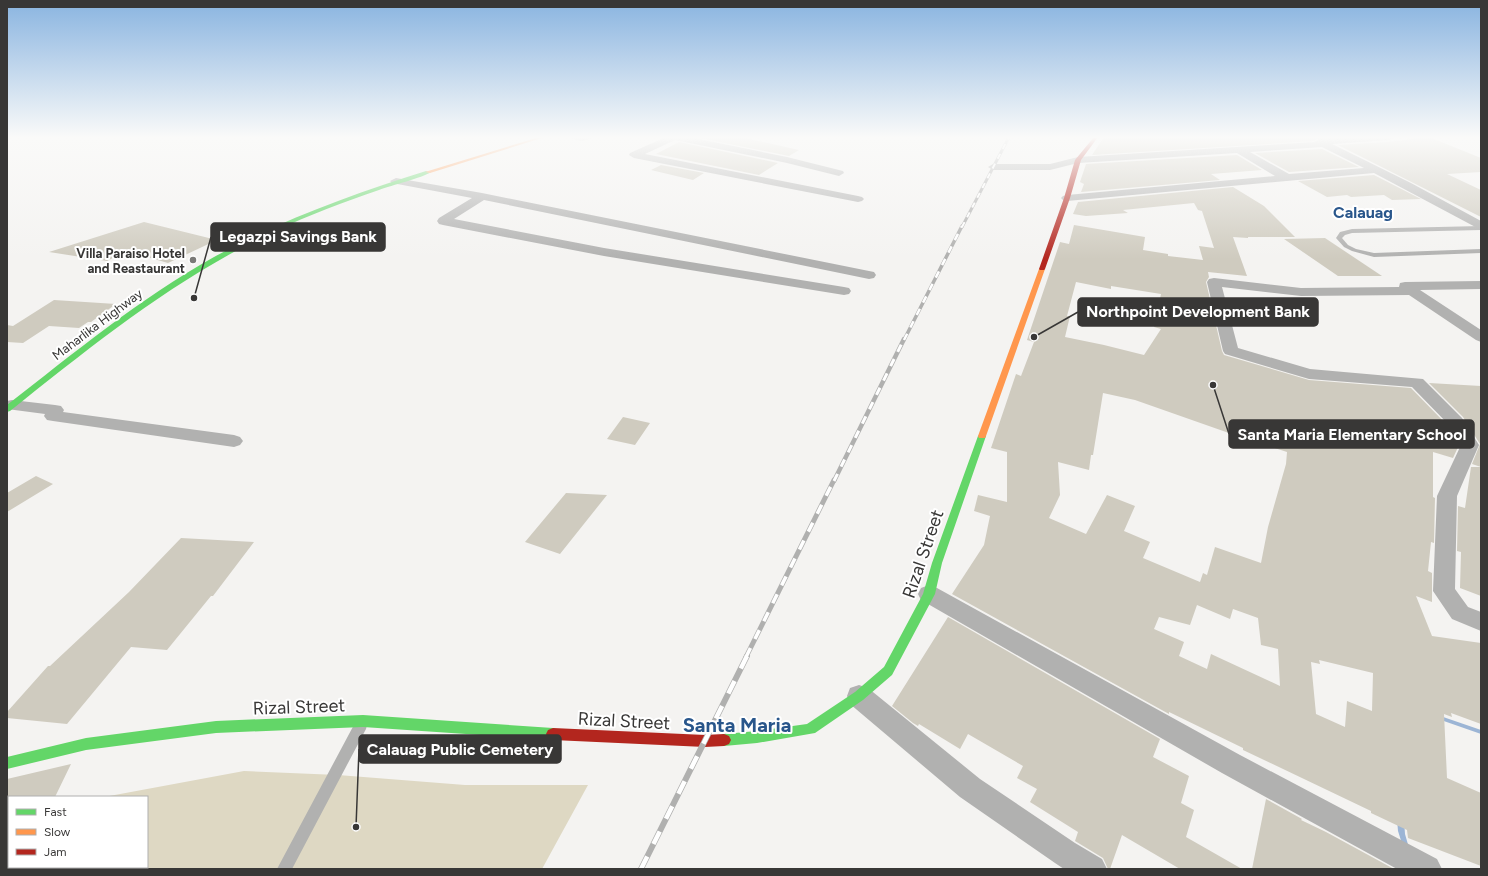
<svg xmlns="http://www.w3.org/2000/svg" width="1488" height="876" viewBox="0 0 1488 876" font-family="Figtree,sans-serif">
  <rect width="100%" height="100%" fill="#f4f3f1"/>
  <!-- green -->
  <path fill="#ded8c3" d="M244,771L338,775L465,785H588L542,869H7V859L9,857V867H147V797H104Z"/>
  <!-- water -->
  <path fill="#9cb5d5" d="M1396,706H1406L1417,708L1481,730V734L1418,712L1402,709L1396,712L1405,834L1415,869H1410L1398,831L1390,734L1392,710Z"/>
  <!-- building -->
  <path fill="#cfcbbf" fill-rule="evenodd" d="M695,137H740L799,150L789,156Z
    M1104,137H1103H1333L1319,138L1314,141L1092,155Z
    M1420,137H1429L1481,158V172L1447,174L1481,190V217L1338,145L1388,142L1420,138Z
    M679,142L778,163L759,175L656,154Z
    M1322,149L1359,167L1289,172L1255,153Z
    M1237,155L1262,170L1211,174L1220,180L1081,192L1084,184L1080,182L1086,164Z
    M661,165L704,173L693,180L651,170Z
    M1374,175L1421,199L1392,200L1384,195L1351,197L1347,195L1327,197L1298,181Z
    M1233,187L1264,206L1295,237H1248V238L1233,237L1247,276L1208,272L1209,277L1206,282L1222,351L1224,355L1309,380L1411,388L1448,426L1459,445L1453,458L1433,452V497L1435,498L1434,543L1431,542L1428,571L1432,573V602L1416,596L1432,636L1481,643V724L1451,713L1452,717L1444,714L1447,778L1481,793V866L1408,838L1407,830L1371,813V811L1243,750V748L1169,712V714L952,594L984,545L990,516L974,511L978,495L1007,502V452L991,448L1016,374L1021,376L1034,342L1027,340L1060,242L1069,244L1074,225L1145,237L1143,250L1168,254V256L1203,260L1199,246L1214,248L1202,211L1198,210L1194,203L1123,210L1128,213L1086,216L1073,214L1078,202ZM1076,282L1111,289V286L1161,294L1154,327L1161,329L1144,355L1104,345L1065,337L1070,316H1067ZM1103,393L1135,400L1226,432L1287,452L1286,464L1268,527L1261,563L1215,547L1207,575L1203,573L1200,582L1143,558L1150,542L1124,531L1135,506L1107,495L1086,534L1049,518L1060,495L1058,462L1089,470L1091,455H1093ZM1197,605L1230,619L1233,609L1258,618L1261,645L1278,649L1280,686L1211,654L1207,669L1179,656L1184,642L1154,629L1159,617L1190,625ZM1319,660L1373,673L1372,711L1347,701L1345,727L1316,714L1311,662L1320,664Z
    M144,222L217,240L168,263L126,251L107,261L49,252Z
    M1325,238L1382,276H1338L1284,239Z
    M54,300L116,304L91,322H88L79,328L49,326L23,343L7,342V325L13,326Z
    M1429,383L1481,386V467L1472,464L1480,444L1463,417Z
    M623,417L650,423L635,445L607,439Z
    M1471,467H1481V596L1460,588L1461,552L1457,551L1458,506L1465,508Z
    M36,476L53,484L7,512V493Z
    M566,493L607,495L560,554L525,542Z
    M181,538L254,542L213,596H211L167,650L131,647L67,724L7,718V712L48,666H50L129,592Z
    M948,617L1160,739L1153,757L1189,776L1181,803L1194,810L1186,837L1242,869H1180L1122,835L1110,869H1108L1103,858L1075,841L1078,832L1030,802L1037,789L1017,778L1023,766L968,734L960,749L919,724L918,726L913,723L892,706Z
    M71,764L55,797H7V779Z
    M1266,799L1302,819L1301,820L1326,832L1394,869H1252Z"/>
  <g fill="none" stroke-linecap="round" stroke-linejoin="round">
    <!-- lane -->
    <path fill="#b1b1b0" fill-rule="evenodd" d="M1481,226V230L1352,233L1345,235L1342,238L1348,245L1356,249L1374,253L1481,249V253L1374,257L1352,251L1344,247L1336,238L1340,232L1352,229Z
      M361,719L366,721L367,725L366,729L292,869H277L356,721Z"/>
    <!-- street -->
    <path fill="#b1b1b0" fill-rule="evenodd" d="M571,137H592C587,142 576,142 571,137Z
      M666,137H689L787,157L843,171L844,173L839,176L787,163L675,140L645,154L858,196L862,197L864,199L862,201L858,202L634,158L629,155L630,153Z
      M1352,137H1393L1391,139L1388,140L1332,144L1411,183L1481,221V230L1374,173L1067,201L1063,200L1061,198L1063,196L1067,195L1275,176L1237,153L1078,163L1050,170H993L988,167L993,164H1050L1078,157L1314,142L1319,139ZM1322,147L1364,168L1289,174L1250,152Z
      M396,178L482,193L869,271L874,272L876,275L874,278L869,279L484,200L454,219L604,248L844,287L849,288L851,291L849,294L844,295L604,256L443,225L439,224L437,221L439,218L472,198L392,183L390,181Z
      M1214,278L1301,288L1399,287L1400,283L1405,282L1481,281V289L1420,290L1481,330V342L1476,340L1409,295L1301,296L1222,287L1238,348L1310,369L1423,379L1462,418L1479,445L1457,496L1455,589L1468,607L1481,612V631L1452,619L1433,591L1437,496L1461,445L1449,425L1412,387L1309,379L1225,354L1223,351L1207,282L1209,279Z
      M12,400L55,405L61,406L64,410L63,412L234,435L240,437L243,441L240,445L234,447L53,421L47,420L44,416L45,414L7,409V401Z
      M929,585L937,588L1240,755L1437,859L1442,869H1397L1222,773L921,600L918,594L921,588Z
      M859,685L868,688L980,779L1075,843L1102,859L1107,869H1064L1055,863L960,797L850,704L847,696L850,688Z"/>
    <!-- fast -->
    <path fill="#63d668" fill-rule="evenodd" d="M426,171L431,172C422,178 392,185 379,190C344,202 309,215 275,231C177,277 94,344 10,411L7,412V405C74,353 139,299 214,257C281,220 353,194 426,171Z
      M982,433L986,436L942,563L935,594L892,675L863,700L815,733L757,743L724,746L719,744L717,740L719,736L724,734L757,731L807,724L855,692L884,667L923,594L932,563L978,436Z
      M363,715L553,728L558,730L560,734L558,738L553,740L363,727L216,733L86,750L7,769V757L86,738L216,721Z"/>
    <!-- slow -->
    <path fill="#ff974d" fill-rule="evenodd" d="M539,137H545L430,173L425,172Z
      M1042,267L1045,269L986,436L985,438H979L978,436L1039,269Z"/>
    <!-- jam -->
    <path fill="#b3261e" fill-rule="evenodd" d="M1094,137H1098L1081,160L1070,198L1045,269L1044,270H1040L1039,269L1064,198L1075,160Z
      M553,728L705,735L724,734L729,736L731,740L729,744L724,746L705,747L553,740L548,738L546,734L548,730Z"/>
    <defs>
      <path id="rail-far4" d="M962,227L1009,137"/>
      <path id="rail-far3" d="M904,340L962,226"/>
      <path id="rail-far2" d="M834,481L904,339"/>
      <path id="rail-far1" d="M746,657L834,480"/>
      <path id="rail" d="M641,869L747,656"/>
    </defs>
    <!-- rail-far4 casing -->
    <use href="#rail-far4" stroke="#b0b0af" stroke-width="3"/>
    <!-- rail-far3 casing -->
    <use href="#rail-far3" stroke="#b0b0af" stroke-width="3.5"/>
    <!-- rail-far2 casing -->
    <use href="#rail-far2" stroke="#b0b0af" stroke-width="4.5"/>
    <!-- rail-far1 casing -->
    <use href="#rail-far1" stroke="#b0b0af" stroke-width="5"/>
    <!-- rail casing -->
    <use href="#rail" stroke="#b0b0af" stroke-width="6"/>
    <!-- rail-far4 -->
    <use href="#rail-far4" stroke="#fff" stroke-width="2" stroke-dasharray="5.5" stroke-linecap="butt"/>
    <!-- rail-far3 -->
    <use href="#rail-far3" stroke="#fff" stroke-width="2.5" stroke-dasharray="7" stroke-linecap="butt"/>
    <!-- rail-far2 -->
    <use href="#rail-far2" stroke="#fff" stroke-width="3" stroke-dasharray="8" stroke-linecap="butt"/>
    <!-- rail-far1 -->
    <use href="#rail-far1" stroke="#fff" stroke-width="3.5" stroke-dasharray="10" stroke-linecap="butt"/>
    <!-- rail -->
    <use href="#rail" stroke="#fff" stroke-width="4.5" stroke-dasharray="14" stroke-linecap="butt"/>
  </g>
  <!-- sky -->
  <linearGradient id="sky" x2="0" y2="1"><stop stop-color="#89b4e0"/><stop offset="0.53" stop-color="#fafaf9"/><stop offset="1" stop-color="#fafaf9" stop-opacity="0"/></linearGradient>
  <rect width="1488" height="259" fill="url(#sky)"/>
  <!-- markers -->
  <circle fill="#7a7977" stroke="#fff" stroke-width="1.5" cx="193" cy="260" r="4"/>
  <g text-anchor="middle" stroke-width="4" stroke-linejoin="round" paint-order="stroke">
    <!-- far-poi labels -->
    <g font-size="13" font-weight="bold" fill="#383736" stroke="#fff" text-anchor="end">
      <text x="185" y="258">Villa Paraiso Hotel<tspan x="185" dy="15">and Reastaurant</tspan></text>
    </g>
    <!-- far-street labels -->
    <g font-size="13" fill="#383736" stroke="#fff">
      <text transform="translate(97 324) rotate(-37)" y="5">Maharlika Highway</text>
    </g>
    <!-- far-district labels -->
    <g font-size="16" font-weight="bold" fill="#29568b" stroke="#fff">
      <text x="1363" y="218">Calauag</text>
    </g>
    <!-- near-street labels -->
    <g font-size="18" fill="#383736" stroke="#fff">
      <text transform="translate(923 554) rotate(-71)" y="6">Rizal Street</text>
      <text transform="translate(299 707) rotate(-2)" y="6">Rizal Street</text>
      <text transform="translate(624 721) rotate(3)" y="6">Rizal Street</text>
    </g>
    <!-- near-quarter labels -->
    <g font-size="20" font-weight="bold" fill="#29568b" stroke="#fff">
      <text x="737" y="732">Santa Maria</text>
    </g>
  </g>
  <!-- callouts -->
  <path fill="none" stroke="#383736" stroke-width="1.5" d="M194 298L211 237M1034 337L1078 312M1213 385L1229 434M356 827L359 749"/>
  <g fill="#383736" stroke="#fff" stroke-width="1.5">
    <circle cx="194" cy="298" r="4"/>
    <circle cx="1034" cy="337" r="4"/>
    <circle cx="1213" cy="385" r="4"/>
    <circle cx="356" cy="827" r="4"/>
  </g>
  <g fill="#383736" stroke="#383736" stroke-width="1.5">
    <rect x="211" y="223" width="174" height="28" rx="4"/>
    <rect x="1078" y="298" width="240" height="28" rx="4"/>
    <rect x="1229" y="420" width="245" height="28" rx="4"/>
    <rect x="359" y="735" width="202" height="28" rx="4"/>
  </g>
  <g font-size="16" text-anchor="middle" font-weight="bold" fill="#fff">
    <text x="298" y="242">Legazpi Savings Bank</text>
    <text x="1198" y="317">Northpoint Development Bank</text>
    <text x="1352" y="440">Santa Maria Elementary School</text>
    <text x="460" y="755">Calauag Public Cemetery</text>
  </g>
  <!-- border -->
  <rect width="1488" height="876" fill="none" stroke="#383736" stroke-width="16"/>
  <!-- legend -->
  <rect x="8" y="796" width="140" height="72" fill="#ffffff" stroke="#afafaf"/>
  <rect x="16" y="809" width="20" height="6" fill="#63d668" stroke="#afafaf"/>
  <text x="44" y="816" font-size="12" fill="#383736">Fast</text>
  <rect x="16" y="829" width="20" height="6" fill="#ff974d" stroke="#afafaf"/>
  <text x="44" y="836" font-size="12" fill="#383736">Slow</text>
  <rect x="16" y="849" width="20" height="6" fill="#b3261e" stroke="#afafaf"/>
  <text x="44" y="856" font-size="12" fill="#383736">Jam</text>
</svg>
